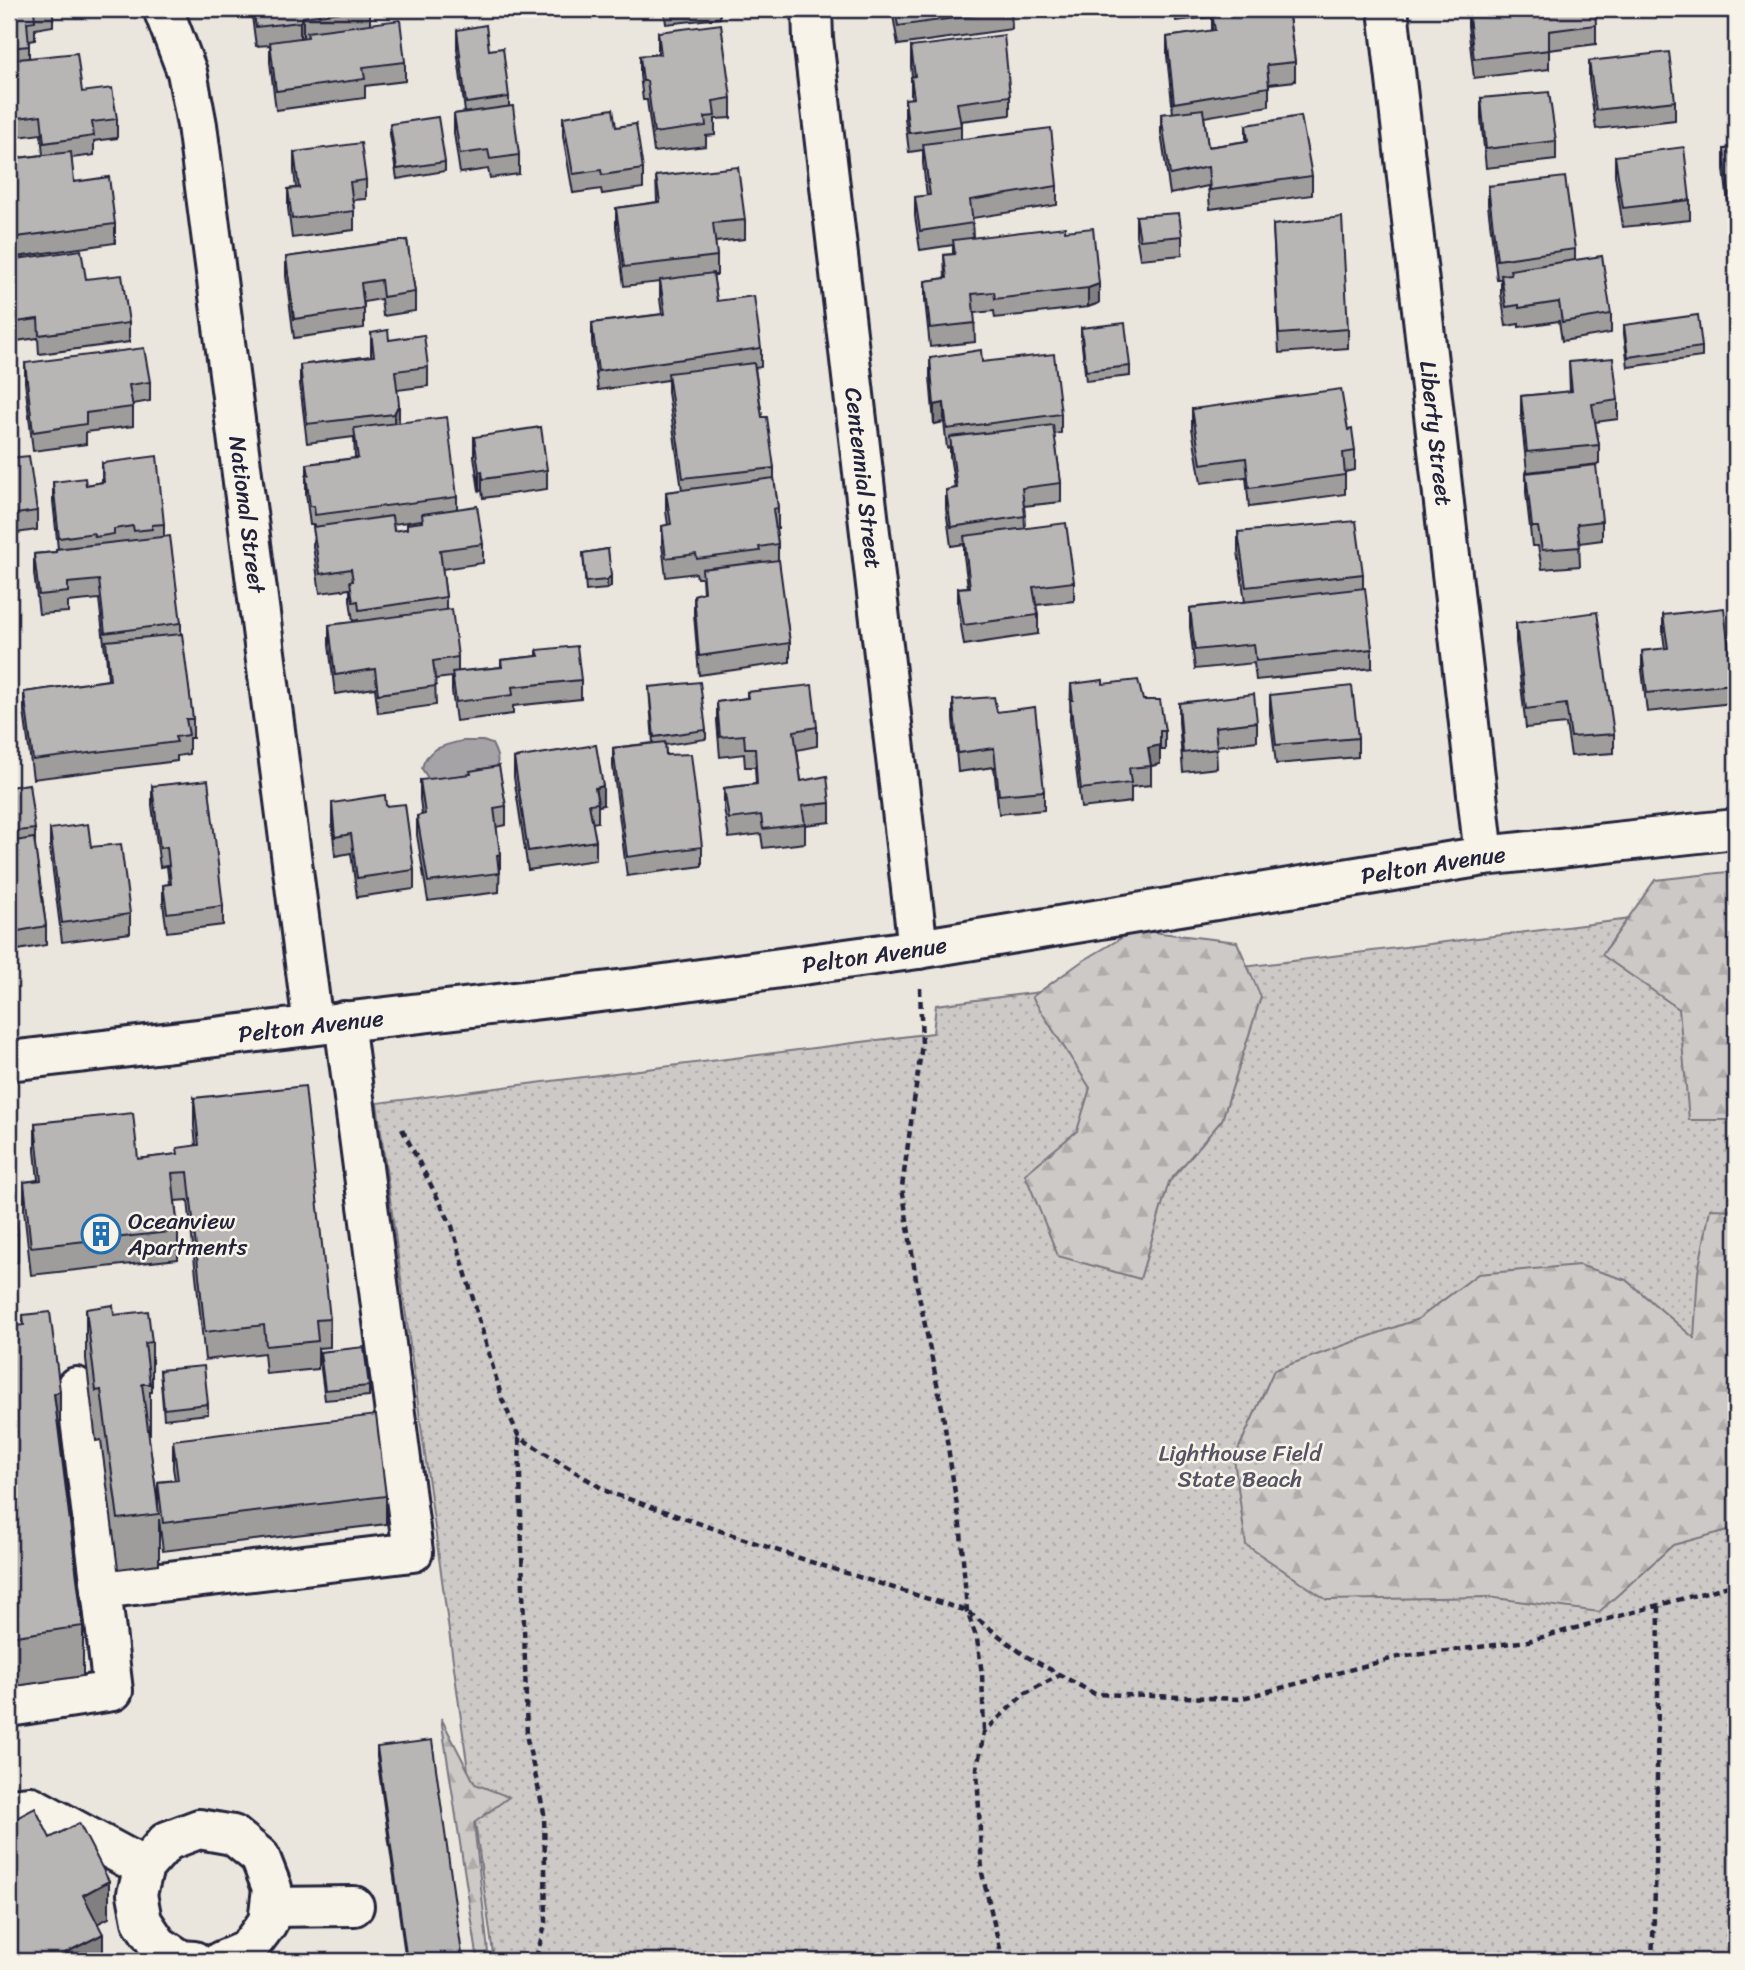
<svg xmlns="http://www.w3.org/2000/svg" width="1745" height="1970" viewBox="0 0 1745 1970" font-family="Sriracha,sans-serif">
  <defs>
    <pattern id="grass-dots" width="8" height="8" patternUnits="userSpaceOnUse" patternTransform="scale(1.75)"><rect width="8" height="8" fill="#cdc9c6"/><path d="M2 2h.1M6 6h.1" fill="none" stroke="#b0acab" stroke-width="1.8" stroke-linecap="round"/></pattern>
    <pattern id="forest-firs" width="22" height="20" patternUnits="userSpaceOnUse" patternTransform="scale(1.75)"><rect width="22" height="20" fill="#cdc9c6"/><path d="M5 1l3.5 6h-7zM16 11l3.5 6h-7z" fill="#b0acab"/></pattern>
  </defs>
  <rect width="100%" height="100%" fill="#eae6de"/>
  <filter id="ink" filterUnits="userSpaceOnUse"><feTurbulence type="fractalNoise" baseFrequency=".0143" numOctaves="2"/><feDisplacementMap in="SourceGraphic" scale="14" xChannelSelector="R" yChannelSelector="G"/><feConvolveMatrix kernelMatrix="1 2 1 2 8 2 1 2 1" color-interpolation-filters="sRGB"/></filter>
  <g filter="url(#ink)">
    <!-- grass -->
    <path fill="url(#grass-dots)" stroke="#787680" stroke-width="2" d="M1736,906V1961H494L377,1103L933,1033L936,1005Z"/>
    <!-- forest -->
    <path fill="url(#forest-firs)" stroke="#787680" stroke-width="2" d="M1736,871V1120H1689L1679,1009L1602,955L1655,880Z
      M1135,930L1237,942L1261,997L1222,1120L1169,1182L1140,1279L1058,1256L1025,1174L1077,1131L1090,1088L1032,997L1081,962Z
      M1710,1209L1736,1210V1528L1673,1545L1599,1612L1488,1597L1327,1600L1246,1545L1234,1459L1274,1370L1418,1319L1478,1274L1579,1265L1626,1280L1694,1338L1698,1272Z
      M441,1718L475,1784L509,1797L474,1823L489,1961H478Z"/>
    <!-- water -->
    <path fill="#a6a3a6" stroke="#716f7b" stroke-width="2" d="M462,741H483L492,744C497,754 500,761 495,771L430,781L422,769C425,749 444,745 462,741Z"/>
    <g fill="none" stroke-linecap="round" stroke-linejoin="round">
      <defs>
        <g id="minor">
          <path id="s1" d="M163,9L187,72L197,125L313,1025"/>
          <path id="s2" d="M812,9L813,39L918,949"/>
          <path id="s3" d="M1388,9L1484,856"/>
          <path id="s4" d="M9,1061L635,988L918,949L1484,856L1736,829"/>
          <path d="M76,1387L101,1589"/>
          <path d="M9,1707L113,1691L101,1589L413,1552L344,1021"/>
          <path d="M9,1808L31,1806L144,1867"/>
          <path d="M270,1907L354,1906"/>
          <path d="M194,1961L181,1960L158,1945L142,1921L137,1894L144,1867L167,1841L199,1829L233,1835L260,1857L272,1888L268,1922L247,1950L221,1961"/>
        </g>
      </defs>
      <!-- minor casing -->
      <use href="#minor" stroke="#22223b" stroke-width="44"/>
      <!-- path -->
      <path stroke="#22223b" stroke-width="4.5" stroke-dasharray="7 5" stroke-linecap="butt" d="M920,988L922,1044L902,1187L917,1286L942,1408L961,1532L967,1611L977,1639L982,1674L984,1732
        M402,1129L452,1226L502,1399L519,1437L608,1492L808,1561L967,1611L1024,1655L1095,1694L1239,1699L1398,1657L1528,1641L1736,1584
        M519,1438L527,1739L544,1813L546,1922L535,1961
        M1003,1961L982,1873L977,1768L984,1732L1024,1694L1060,1675
        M1652,1961L1656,1867L1659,1605"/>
      <!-- minor -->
      <use href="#minor" stroke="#f7f3e8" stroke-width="38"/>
    </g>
    <!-- wall -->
    <path fill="#9e9d9c" stroke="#22223b" stroke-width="2" fill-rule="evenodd" d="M9,9H53V26L35,29V40L29,41V58L82,92L117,119V138L94,141V155L71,158L74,182L115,224V243L9,258V159L43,155L41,134L9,138Z
      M251,9H370V23L405,62V81L365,86V98L276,110L270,62V45L256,46Z
      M664,9H720V18L666,24Z
      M892,9H1011L1012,29L898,45Z
      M1146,9H1288L1295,62V81L1269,84V106L1204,117L1208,147L1246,141V125L1312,176V195L1210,209L1208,186L1170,194L1161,133V114L1173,113L1167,56V37L1212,31V17L1176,21L1175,10L1147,13Z
      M1468,9L1596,25V44L1549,50V69L1474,78L1468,26Z
      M457,30L489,50L509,97V107L519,155V174L490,178L488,169L460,173L454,133V114L465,112L457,49Z
      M658,32L731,98V118L715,119V135L706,136V146L654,152L647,100H643L640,75V56L658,54Z
      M911,47L1010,96V115L961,121V139L1057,186V205L972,218L973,238L1065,231L1099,303L1088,307L995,318L994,311L974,313L975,342L930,347L925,300V281L945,278L944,255L953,254V245L920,250L915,216V197L927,196L923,163V150L909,152L905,118V99H911V77H912L911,66Z
      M1589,61L1675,101V120L1596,129L1589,80Z
      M1481,98L1556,141V160L1486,168L1481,118Z
      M563,117L616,127L643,169V188L602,194L601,189L573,193L563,136Z
      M390,124L445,162V171L397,179L390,134Z
      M1736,148V220L1730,221L1724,169V149Z
      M294,152L366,180V199L353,200L354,211V230L292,238L288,208V189L296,188L294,171Z
      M1615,156L1690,200V220L1623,227L1615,175Z
      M656,176L745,220V239L715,242L717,256V275H713L717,301L761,348V367L755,368L762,417L774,468V478L778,508V528H776L778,544V560L790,643V662L699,675L694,614V595L703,593L702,578H697L696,573L666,577L662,545V526L668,525L666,511V492L682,490L668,392V380L598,390L592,342V323L662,314L660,299V282L624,286L616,227V208L657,202Z
      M1488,186L1575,249V260L1611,314V333L1562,341L1559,321L1519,327V324L1506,326L1501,294V279H1497L1488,205Z
      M1136,216L1182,236V255L1140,259L1136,235Z
      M1273,225L1348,329V348L1279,353Z
      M407,240L415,292V311L383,316L381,299L364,302V328L294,338L286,276V257Z
      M9,260L86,279L129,323V342L39,354L38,338L9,342Z
      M1624,325L1702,347V357L1628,367L1624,334Z
      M1081,328L1130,366V376L1086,381L1081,337Z
      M371,333L389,340L428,367V386L397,390L399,422L457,497V509L483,544V563L442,569L446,597V610L458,657V672L501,667V660L537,656V650L581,680V699L513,706V714L456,721L452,691V677L435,679L436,705L378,713L375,688L335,694L329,645V625L358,622V620L353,621L350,600V589L320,593L313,546L314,527V525H310L306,494V475H307V464L355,458L354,437L307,443L300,384V365L371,356ZM422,520V522L407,529L394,531L393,524Z
      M930,358L982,362L1061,414V433L1054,434L1061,483V502L1024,506L1025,528L1074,582V601L1036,605L1038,615V634L964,645L958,607V588L968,587L964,556V544L951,546L946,509V490L955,488L950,456V447L947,448L944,422L934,424L930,377Z
      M1569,362L1618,400V419L1595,422L1599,445V464L1527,472L1521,415V396L1570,392Z
      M25,363L150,382V401L133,404V426L86,432V444L33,451L25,382Z
      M1192,409L1348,430L1355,451V470L1345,472V494L1249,507L1246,477L1201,483L1192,428Z
      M474,437L547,470V489L483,498L482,490L479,491L474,456Z
      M1736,445V508L1730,467V448Z
      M9,458L37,511V530L9,534Z
      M102,463L164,524V537L181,623V634L193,719V738H189V754L177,756V761L33,779L24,711V692L108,680L106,652H105L99,599L68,602V612L39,614L34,573V554L56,552L58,549L53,501V482L86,485L102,482Z
      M1526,473L1602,521V540L1579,543L1580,566L1542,569L1538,546H1532L1526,492Z
      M1238,532L1363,574V588L1372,649V668L1256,680L1254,663L1195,669L1190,627V608L1245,602L1238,551Z
      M608,549L611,586L607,589L586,591L583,553Z
      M1663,615L1733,684V703L1647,712L1642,670V651L1665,649L1663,634Z
      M1516,623L1614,734V753L1571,756L1566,724L1526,728L1516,642Z
      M1071,684H1103L1143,700L1165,731V750H1160V764L1151,766V785L1131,787V802L1081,808L1070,719Z
      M649,687L706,730V739L665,745L666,755L702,847V866L627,876L613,767V748L653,743Z
      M747,692L817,727V746L797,750L801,781L830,803V822L805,825V843L763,848L761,834L729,838L724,808V788L756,784L755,767H745L744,754L720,757L717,721V702L747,698Z
      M1270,695L1358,738V757L1276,764L1270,714Z
      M953,700L997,712L1044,791V810L999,814L994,767L958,772L953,719Z
      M1179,703L1257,722V741L1216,746L1217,768L1183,772L1179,722Z
      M514,758L603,805L598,806V822L592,823L596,841V860L528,870L514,777Z
      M420,780L506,806V825L496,827L500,854L499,892L428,901L417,835V816L422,815L420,799Z
      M152,786L223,906V925L167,932L163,904V885L169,884L167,866L160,867L152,805Z
      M9,787L35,829V848L46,926V945L18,950L16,940L9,941Z
      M332,803L386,806L414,870V889L357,897L351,853L335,856L332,822Z
      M50,829L91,847L130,914V933L62,942L50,848Z
      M194,1098L330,1319V1347L318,1348V1369L266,1374L264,1353L205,1360L188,1200L175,1201L178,1231V1259L31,1275L24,1210V1182L38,1180L35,1151V1123L138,1159L177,1154L196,1145L194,1126Z
      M9,1171L18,1234V1262L9,1264Z
      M86,1309L152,1342V1392H150V1434H148L158,1505V1482L175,1480L173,1468V1440L386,1496V1524L163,1551L159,1519V1564L118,1569L101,1440L96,1441L86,1359Z
      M23,1315L60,1437L83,1626V1676L9,1687V1327L23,1326Z
      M320,1352L369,1386V1396L325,1400L320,1362Z
      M160,1370L208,1404V1414L164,1419Z
      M377,1747L463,1961H406L377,1757Z"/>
    <!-- shaded-wall -->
    <path fill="#817f7f" stroke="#22223b" stroke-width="2" d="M303,17V36L300,41V22Z
      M1099,284V303L1088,307V288Z
      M944,403V422L934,424V405Z
      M399,404V423L394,433V414Z
      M482,471V490L479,491V472Z
      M611,576V586L607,589V580Z
      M1160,745V764L1151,766L1148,748Z
      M603,786V805L598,806L595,788Z
      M500,854V873L497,874V855Z
      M60,1391V1442L54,1394Z
      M109,1881V1918L83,1931V1895Z
      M103,1934V1961H57L61,1955Z"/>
    <!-- building -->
    <path fill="#b8b6b5" stroke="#22223b" stroke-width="2" d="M9,9H42L34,10L35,21L27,22L29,46L9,48Z
      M253,9H365L303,17L300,22L256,27Z
      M895,9H1011L1012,10L898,26Z
      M1259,9H1288L1295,62L1267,65L1269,87L1174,103L1167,37L1215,30L1212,14Z
      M1468,9H1595L1596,25L1549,31V50L1474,59Z
      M400,20L405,62L363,67L365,79L276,91L270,42L308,37L307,32Z
      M721,24L731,98L713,101L715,116L705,117L706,126L654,133L647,81H643L640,56L661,54L658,32Z
      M486,25L489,50L503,48L509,97L466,103L457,30Z
      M1004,35L1010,96L957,103L961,126L909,133L905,99L914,98L911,77L915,76L911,47Z
      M1669,52L1675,101L1596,110L1589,61Z
      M77,53L82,92L112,88L117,119L92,122L94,136L44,143L41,115L9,119V60Z
      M1549,92L1556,141L1486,149L1481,98Z
      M513,106L519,155L490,159L488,150L460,154L454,114Z
      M613,109L616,127L636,124L643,169L602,175L601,170L573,174L563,117Z
      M1203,109L1208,147L1248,141L1246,125L1301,116L1312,176L1210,190L1208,167L1170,175L1161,114Z
      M438,117L445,162L397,169L390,124Z
      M1051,128L1057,186L970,200L973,223L920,231L915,197L930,195L923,144Z
      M361,143L366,180L350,182L354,211L292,219L288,189L299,188L294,152Z
      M1684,147L1690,200L1623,208L1615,156Z
      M1736,148V201L1730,202L1724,149Z
      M71,152L74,182L109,177L115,224L9,238V159Z
      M738,167L745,220L713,223L717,256L624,267L616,208L660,202L656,176Z
      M1565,177L1575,249L1497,260L1488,186Z
      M1179,213L1182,236L1140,240L1136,216Z
      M1342,217L1348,329L1279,334L1273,225Z
      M1065,227V231L1093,228L1099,284L1088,288L995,299L994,292L972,294L975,323L930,328L925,281L947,278L944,255L955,254L953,240Z
      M407,240L415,292L383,297L381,280L361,283L364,309L294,319L286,257Z
      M81,250L86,279L122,275L129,323L39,335L38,319L9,323V260Z
      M1602,256L1611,314L1562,322L1559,302L1519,308V305L1506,307L1501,275L1511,274L1510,270Z
      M713,273L717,301L754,296L761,348L598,371L592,323L665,314L660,280Z
      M1698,315L1702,347L1628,357L1624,325Z
      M1125,323L1130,366L1086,371L1081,328Z
      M388,330L389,340L424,335L428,367L395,371L399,404L394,414L307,424L300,365L374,356L371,333Z
      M144,348L150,382L129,385L133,407L86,413V424L33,432L25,363Z
      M981,350L982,362L1054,354L1061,414L947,429L944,403L934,405L930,358Z
      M1613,358L1618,400L1592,404L1599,445L1527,452L1521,396L1572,391L1569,362Z
      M754,363L762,417H767L774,468L683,478L668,373Z
      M1341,389L1348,430L1352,429L1355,451L1343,453L1345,475L1249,488L1246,458L1201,464L1192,409Z
      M447,417L457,497L315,515L314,506H310L306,475H309L307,464L358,458L354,428Z
      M1053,425L1061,483L1022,488L1025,516L951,527L946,490L957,488L950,437Z
      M541,427L547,470L483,479L482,471L479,472L474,437Z
      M1736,445V489L1730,448Z
      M29,456L37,511L9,515V458Z
      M157,456L164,524L152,525V529L134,531L133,526L114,529V534L95,537L94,533L59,538L53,482L85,478L86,485L104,482L102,463Z
      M1596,465L1602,521L1577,524L1580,547L1542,550L1538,527H1532L1526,473Z
      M774,478L778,508L773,509L778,544L759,547L760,551L697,559L696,554L666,558L662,526L671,524L666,492Z
      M477,506L483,544L440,550L446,597L359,610L358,601L353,602L350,581H353L351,569L320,574L313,527L392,516L394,531L407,529V524L423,522L422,514Z
      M1356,521L1363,574L1246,587L1238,532Z
      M1066,523L1074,582L1033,587L1038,615L964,625L958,588L970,587L964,536Z
      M170,536L181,623L105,633L99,580L68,583V592L39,595L34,554L56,552V549Z
      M608,549L611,576L607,580L586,582L583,553Z
      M779,560L790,643L699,656L694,595L704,592L702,569Z
      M1365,588L1372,649L1256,661L1254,644L1195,650L1190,608Z
      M1724,608L1733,684L1647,693L1642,651L1668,648L1663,615Z
      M452,609L458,657L433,661L436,686L378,694L375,669L335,675L329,625Z
      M1597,612L1614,734L1571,737L1566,704L1526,709L1516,623Z
      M182,634L193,719H186L189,735L175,737L177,742L33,760L24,692L110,680L106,641Z
      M577,646L581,680L512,687L513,695L456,702L452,672L502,667L501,660L539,656L537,650Z
      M1103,680V684L1138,680L1143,700H1160L1165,731H1160V745L1148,748L1151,766L1129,768L1131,783L1081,789L1070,700H1073L1071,684Z
      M700,682L706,730L654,737L649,687Z
      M812,685L817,727L794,731L801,781L827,776L830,803L802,806L805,824L763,829L761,815L729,819L724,788L757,784L755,748H745L744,735L720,737L717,702L748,698L747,692Z
      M1352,686L1358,738L1276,745L1270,695Z
      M1254,694L1257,722L1215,727L1217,749L1183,753L1179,703Z
      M994,697L997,712L1035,707L1044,791L999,795L994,748L958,753L953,700Z
      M665,742L666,755L691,754L702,847L627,857L613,748Z
      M596,745L603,786L595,788L598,803L589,804L596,841L528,851L514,758Z
      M499,766L506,806L494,808L500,854L497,855L499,873L428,882L417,816L425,814L420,780L471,774L470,771Z
      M208,780L223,906L167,913L163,885L171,884L167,847L160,848L152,786Z
      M29,784L35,829L9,832V787Z
      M385,795L386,806L405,804L414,870L357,878L351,834L335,837L332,803Z
      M88,824L91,847L121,844L130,914L62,923L50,829Z
      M34,838L46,926L18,931L16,921L9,922V842Z
      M305,1086L330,1319L316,1320L318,1341L266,1346L264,1325L205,1332L188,1172L172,1173L178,1231L31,1247L24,1182L41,1180L35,1123L133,1113L138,1159L178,1154L177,1148L199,1145L194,1098Z
      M9,1171L18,1234L9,1236Z
      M113,1305L114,1315L148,1311L152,1342L145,1343L150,1384H142L159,1514L118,1519L101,1390L96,1391L86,1309Z
      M50,1312L60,1391L54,1394L83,1626L9,1637V1327L24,1325L23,1315Z
      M364,1347L369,1386L325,1390L320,1352Z
      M204,1366L208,1404L164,1409L160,1370Z
      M376,1415L386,1496L163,1523L158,1482L178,1480L173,1440Z
      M432,1740L463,1961H407L377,1747Z
      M35,1808L50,1838L79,1823L109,1881L83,1895L103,1934L61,1955L57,1961H9V1822Z
      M318,1956L321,1961H309Z"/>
  </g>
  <!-- icons -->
  <defs>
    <symbol id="building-ring" viewBox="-11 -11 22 22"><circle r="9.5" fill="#f7f3e8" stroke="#1f6fb2" stroke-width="1.5"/><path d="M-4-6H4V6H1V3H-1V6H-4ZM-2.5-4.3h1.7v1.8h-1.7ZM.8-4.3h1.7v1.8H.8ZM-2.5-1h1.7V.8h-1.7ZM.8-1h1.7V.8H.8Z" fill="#1f6fb2"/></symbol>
  </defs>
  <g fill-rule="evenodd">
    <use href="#building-ring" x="79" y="1212" width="44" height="44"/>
  </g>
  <g text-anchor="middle" stroke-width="5" stroke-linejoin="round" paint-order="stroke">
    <!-- street labels -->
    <g font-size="23" fill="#22223b" stroke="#f7f3e8">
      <text dy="8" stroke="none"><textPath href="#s3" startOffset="427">Liberty Street</textPath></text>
      <text dy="8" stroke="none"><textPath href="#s2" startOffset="472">Centennial Street</textPath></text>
      <text dy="8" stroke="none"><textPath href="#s1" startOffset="514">National Street</textPath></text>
      <text dy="8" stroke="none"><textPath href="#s4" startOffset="1438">Pelton Avenue</textPath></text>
      <text dy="8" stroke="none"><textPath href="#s4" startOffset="872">Pelton Avenue</textPath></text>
      <text dy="8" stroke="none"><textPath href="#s4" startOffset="304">Pelton Avenue</textPath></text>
    </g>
    <!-- poi labels -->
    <g font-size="23" fill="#22223b" stroke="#f7f3e8" text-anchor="start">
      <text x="128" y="1229">Oceanview<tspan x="128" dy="26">Apartments</tspan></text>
    </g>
    <!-- park labels -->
    <g font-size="23" fill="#555465" stroke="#f7f3e8">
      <text x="1240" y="1461">Lighthouse Field<tspan x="1240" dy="26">State Beach</tspan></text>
    </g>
  </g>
  <!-- margin -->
  <rect width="1745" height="1970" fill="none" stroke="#f7f3e8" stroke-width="35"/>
  <rect x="18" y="18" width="1710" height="1935" fill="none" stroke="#22223b" stroke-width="2.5" filter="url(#ink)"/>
</svg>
